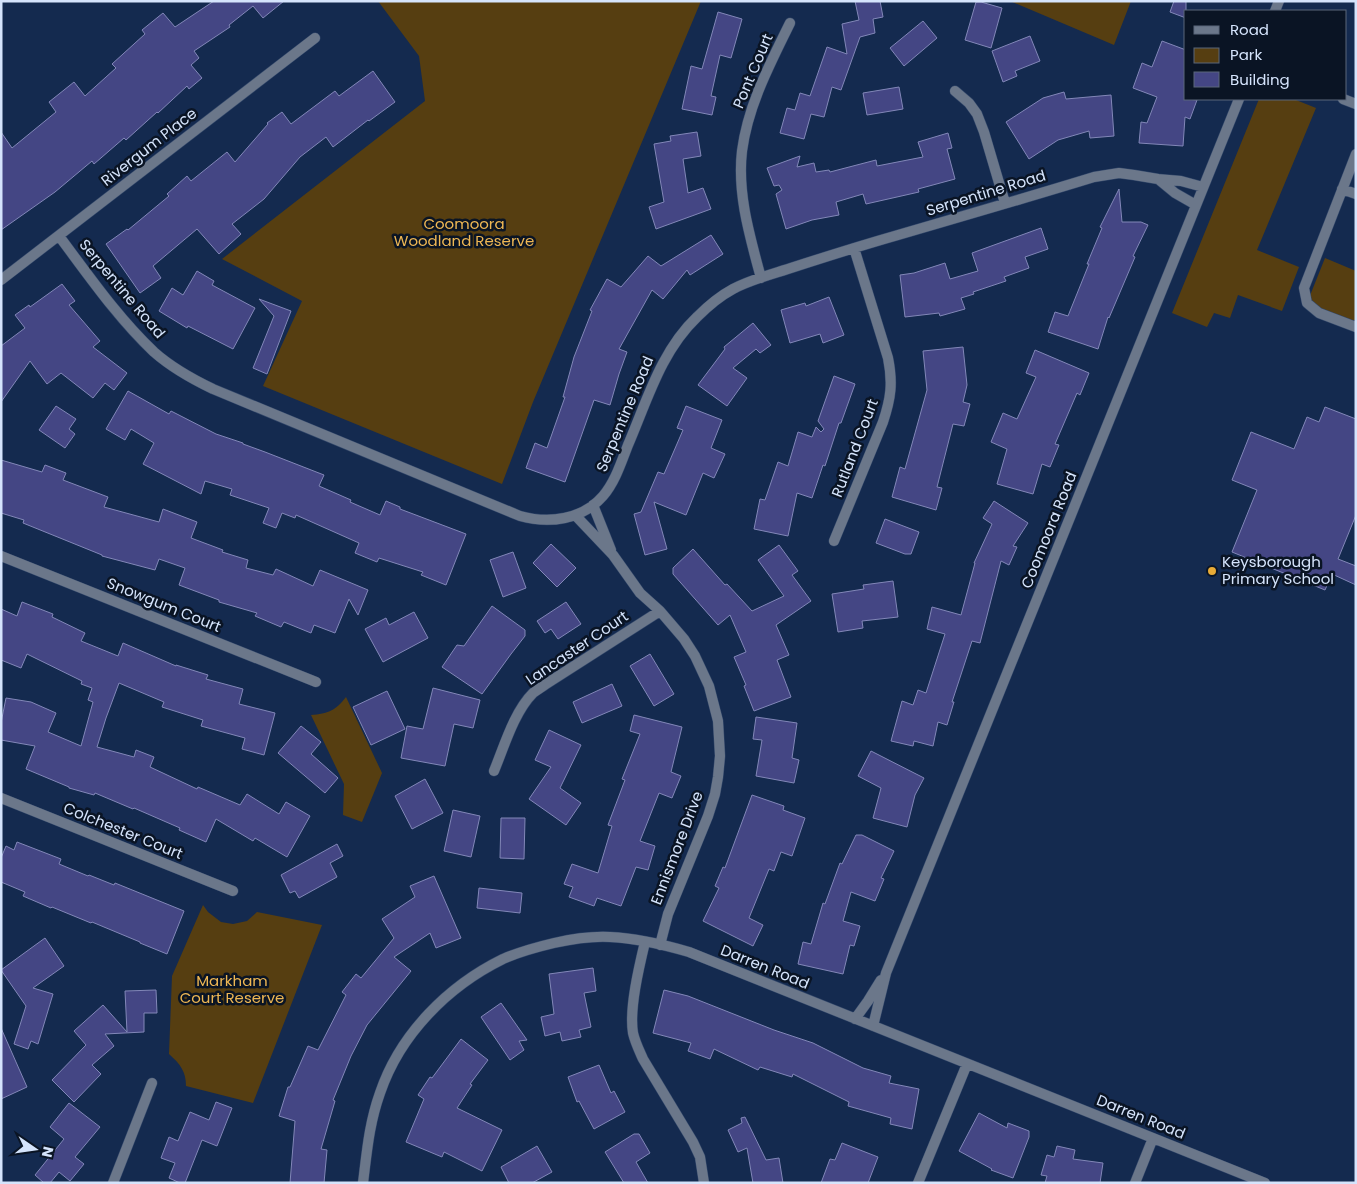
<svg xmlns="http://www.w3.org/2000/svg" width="1357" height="1184" viewBox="0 0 1357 1184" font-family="Poppins,sans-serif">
  <rect width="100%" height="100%" fill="#142a4f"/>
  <!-- green -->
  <path fill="#563e11" d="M378,1H701L533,402L502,484L263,386L302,301L222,259L425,101L419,56Z
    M1010,1H1131L1114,45Z
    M1259,99H1296V100L1316,108L1257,250L1299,267L1282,311L1238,295L1230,318L1214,313L1207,327L1172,313Z
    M1325,258L1356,271V320L1351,321L1316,307L1309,298Z
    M346,697L382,773L362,822L343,815L344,784L311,715C328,714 336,710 346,697Z
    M203,905L208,912L221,922L233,924L247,921L257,912L322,925L253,1103L186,1086C186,1071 180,1064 169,1054L172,976Z"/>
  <!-- building -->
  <path fill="#444684" stroke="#8287b8" d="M214,1H284L263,18L253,6L229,25L230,27L194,51L199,58L191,65L202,78L189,89L187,86L158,113L157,112L126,140L124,138L94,164L92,161L55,192L1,230V132L12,148L56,112L49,102L74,82L85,96L116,68L112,64L145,34L142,30L163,13L175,27Z
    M855,1H880L883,17L873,19L875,33L860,37L841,90L832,87L824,117L811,114L804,139L780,133L787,108L795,110L800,93L810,96L827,47L847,54L842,24L859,20Z
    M1174,1H1186V18L1170,12Z
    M976,2H981L1002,8L991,48L965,40Z
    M718,12L742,19L731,58L720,55L711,96L716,97L712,115L682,109L691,66L702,69Z
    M923,21L937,38L904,66L890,48Z
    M1030,36L1040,61L1015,71L1017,76L1003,82L992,51Z
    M1162,41L1186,50V99L1197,100L1190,119L1185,117L1183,146L1139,143L1141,122L1147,123L1157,97L1133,88L1142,63L1152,67Z
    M373,71L395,102L369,121L368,120L333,147L326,137L300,157L264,199L232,224L241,234L219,254L197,229L153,266L161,278L140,293L106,244L127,229L128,230L169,196L167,194L187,176L191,181L227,152L235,162L268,124L267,123L282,112L291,124L335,91L339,96Z
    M899,87L903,109L867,115L863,93Z
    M1064,92L1066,99L1111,95L1114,136L1090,138L1089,131L1058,140L1029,159L1006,122L1043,98Z
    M697,132L701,156L683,159L688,193L703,188L711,209L656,229L649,207L664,202L654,144L671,141L670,136Z
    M948,133L952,148L947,149L955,179L918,189L919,192L866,204L863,194L836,202L839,215L812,220L786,229L776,194L782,190L779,185L774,186L767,168L800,156L797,167L814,163L816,172L829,170L830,172L876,160L877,166L923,157L918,142Z
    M1119,189L1122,222H1141L1148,225L1133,256L1135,257L1109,318L1108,317L1098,349L1048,332L1055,312L1068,316L1089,264H1087L1102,228L1100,227Z
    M1041,228L1048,249L1025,257L1029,268L1004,277L1006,281L973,292L974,294L961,298L965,309L940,316L939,313L905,317L900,275L914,273L945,263L950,279L978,271L972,253Z
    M711,235L723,254L690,275L687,270L663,299L652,290L619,349L627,352L619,374L610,405L594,400L565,482L526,468L535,443L547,448L565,397H563L574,357L592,311L590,310L607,279L621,287L648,256L661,266Z
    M197,271L214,281L212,285L255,308L233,349L188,326L187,328L159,311L172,288L183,295Z
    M62,284L75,301L69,305L100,341L93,347L127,373L114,390L105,383L93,398L61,373L47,384L30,361L1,402V346L25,328L15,315L29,305L30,307Z
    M829,297L844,335L823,343L820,334L790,343L781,310L805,303L806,306Z
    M259,299L291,311L267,374L253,368L274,316Z
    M753,323L771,345L760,353L756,349L733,368L747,378L727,406L698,385L725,349L724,347Z
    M963,347L967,385L963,402L970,404L964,426L953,424L937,487L942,488L936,510L892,497L900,467L905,469L927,390L923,351Z
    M1035,350L1089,373L1080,395L1077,393L1055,444L1059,445L1050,467L1042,464L1033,494L997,484L1007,449L991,442L1003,413L1017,419L1036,377L1026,373Z
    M834,376L855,384L841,423H839L825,466L823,465L812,498L797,493L788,536L754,529L760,499L765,500L778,462L788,466L798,432L812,437L816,427L821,432L824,429L818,421Z
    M128,391L169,414L171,411L216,434L243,443V444L265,452L324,475L319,486L351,500L350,502L380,515L386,501L400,507V509L466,534L446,585L421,575L423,572L379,558L377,562L355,553L359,543L296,515L295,518L282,513L276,528L263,523L269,508L230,495L232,489L205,481L201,494L143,464L154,443L131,429L125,440L106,429Z
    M56,406L76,419L69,429L75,434L65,448L39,430Z
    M686,406L722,420L711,448L725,454L714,478L703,473L686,515L654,502L667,549L645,555L634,514L641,512L658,472L664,474L683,430L677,428Z
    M1325,407L1356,419V515L1338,559L1356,566V585L1332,574L1325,590L1232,552L1257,490L1232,480L1251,432L1294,449L1307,417L1319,422Z
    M1,460L42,472L45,465L66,473L63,480L108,497L104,507L159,522L163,509L197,522L191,538L223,550L222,552L248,560L246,568L273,575L276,569L313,586L320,570L368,590L358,615L349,599L335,633L314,625L311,633L284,622L281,627L255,616L257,613L219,602V600L179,585L185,568L159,559L155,570L102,556V555L23,523L24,520L1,513Z
    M994,501L1028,523L1013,546L1017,547L1009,565L1001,561L980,643L972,641L952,702H954L947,725L938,722L933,746L914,741L913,746L891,741L902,701L913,705L918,690L926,693L945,634L927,629L932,607L961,615L975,563H974L992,524L983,518Z
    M885,519L919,532L911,554H905L876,543Z
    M551,544L576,568L557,587L533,563Z
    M779,545L798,571L792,575L811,601L776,625L789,655L777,660L791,697L754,711L744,686L746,685L734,657L746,652L730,615L718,625L673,574V568L693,549L725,585L727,584L752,611L784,596L758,560Z
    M513,552L526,588L503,597L490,560Z
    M893,581L898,617L862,621L863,628L838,632L832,594L864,589L863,585Z
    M22,602L53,614L52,617L85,633L81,641L118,656L123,643L176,666V665L208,675L206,679L243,689L239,704L275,713L264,755L242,749L245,738L201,726L203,720L162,707L164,702L119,683L106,718L97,747L134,757L136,750L154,757L150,767L197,789L198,787L240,805L247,794L279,814L286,802L310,816L287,857L255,838L253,841L216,819L206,842L179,830L180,828L134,808L133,809L95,793L94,795L69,788V787L26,769L35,746L1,740V723L6,698L31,702L56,713L48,732L81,746L93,702L88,700L92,688L81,684L82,681L27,654L21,668L1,660V609L17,616Z
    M566,602L581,624L558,639L551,629L545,633L537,621Z
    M492,606L525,630V636L511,654L482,694L442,667L457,645L464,646Z
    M414,612L428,638L383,662L365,629L386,618L389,625Z
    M650,654L674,694L654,706L630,666Z
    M612,684L622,706L582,723L573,702Z
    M433,688L480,700L473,728L454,724L445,766L401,758L407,726L423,729Z
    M387,691L405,729L371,745L353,707Z
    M634,715L682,727L671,772L681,776L672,798L659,793L640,841L655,846L648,870L636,867L621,906L597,898L594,906L569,897L573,887L564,884L572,864L598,873L612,826L608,825L625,780L622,779L640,734L630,731Z
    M756,717L797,723L792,758L799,760L794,783L756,776L762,740L753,739Z
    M301,726L321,742L311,754L338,778L325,793L278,753Z
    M549,730L581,745L560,788L581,803L566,825L529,799L551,767L535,760Z
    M871,751L924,778L915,795L907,827L873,818L881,788L858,776Z
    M425,779L443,813L412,829L395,796Z
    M752,795L784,806L783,810L805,818L792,856L781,852L774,871L769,869L749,918L763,925L753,946L703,921L719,888L715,886L723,867L725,868Z
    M453,810L480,816L471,857L444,851Z
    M501,818H525L524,859L500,858Z
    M856,835H862L894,851L881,878L884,879L875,901L851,892L843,921L860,926L854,946L850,945L843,974L798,964L803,942L811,944L823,903L825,904L840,863L842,864Z
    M17,842L61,859L59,864L88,876L89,875L114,885L115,883L184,911L167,954L140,943V942L92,922L91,923L52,907L51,908L23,896L25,892L1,882V858L6,846L14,850Z
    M337,844L343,856L330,863L337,877L299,898L295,891L290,893L281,875Z
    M434,876L461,938L436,948L430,933L394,957L411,971L367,1025L351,1056L333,1100L335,1101L321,1149L327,1150L324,1183H290L295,1121L279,1116L288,1087H290L308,1046L318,1050L346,995L342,992L356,974L361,978L394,938L382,919L415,897L410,886Z
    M479,888L522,893L520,913L477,908Z
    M45,938L64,966L33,988L53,994L38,1044L31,1041L28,1049L14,1044L26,1006L1,970Z
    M593,968L596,991L584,993L591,1027L579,1030L581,1037L562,1041L560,1032L545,1036L541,1017L554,1014L549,974Z
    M156,990L157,1013H144V1032L105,1034L114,1046L92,1065L101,1074L74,1102L52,1080L86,1045L74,1031L103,1005L127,1032L125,991Z
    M664,990L688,996L774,1030L813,1043L863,1068L891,1076L889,1083L919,1089L912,1129L890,1124L891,1118L848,1106L849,1102L793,1074L792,1077L760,1067L758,1070L714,1049L710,1059L688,1051L691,1043L653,1033Z
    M501,1003L527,1040L519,1041L524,1050L510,1060L481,1017Z
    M1,1028L27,1087L1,1099Z
    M461,1039L488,1060L470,1084L472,1085L457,1108L502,1130L482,1171L444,1152L442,1157L406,1142L424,1099L418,1095L430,1077L432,1078Z
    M599,1065L611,1093L614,1091L625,1112L594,1129L579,1101L577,1102L568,1077Z
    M216,1102L232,1108L217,1146L202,1140L185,1183H180L169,1178L175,1163L161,1158L169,1137L178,1141L190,1112L209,1120Z
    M69,1103L100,1127L75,1157L84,1164L70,1181L59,1172L50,1183H44L35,1175L64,1139L50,1127Z
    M979,1113L1007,1128L1008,1123L1029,1131V1137L1013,1178L991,1170L992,1169L959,1151Z
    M745,1117L766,1160L779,1158L783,1183H753L747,1148L738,1152L728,1130L742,1123L741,1118Z
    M634,1134H639L650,1153L636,1162L648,1183H624L605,1152Z
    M842,1143L878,1157L868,1183H821L830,1159L835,1160Z
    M537,1146L552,1172L532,1183H509L501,1167Z
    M1057,1146L1075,1150L1073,1159L1103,1163L1100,1183H1045L1047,1176L1041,1175L1047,1155L1054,1157Z"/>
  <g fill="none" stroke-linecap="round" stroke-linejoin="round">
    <defs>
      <path id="minor" d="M1275,11L1279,1
        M955,91L969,103L977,114L984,132L1005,203
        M1343,99L1356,104
        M1356,154L1304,288L1307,303L1319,313L1356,327
        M1157,179L1181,181L1203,187
        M1342,189L1356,194
        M59,236C89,276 118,318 154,352C171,367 192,379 213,389L520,516C549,524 582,520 603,496C615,482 621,463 628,445C647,401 661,351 697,317C708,306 720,296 733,289C752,279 773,274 794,267C828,256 863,245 898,235C963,216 1029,197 1094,177L1119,173L1134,175L1158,179L1175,193L1196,205
        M761,278C750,237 737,194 742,151C748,105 770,64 790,23
        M1,280L315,38
        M593,505L611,550
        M575,515L613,555L640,593L660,611L684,639L695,656L709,686L718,721L720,756L718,777L715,794L708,816L668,914L660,945
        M834,541L883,422C891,398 893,383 888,358L854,248
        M1,556L316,682
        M494,771C504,747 514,712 533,693C537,690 542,687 546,684L660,611
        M1,798L233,891
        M645,942C639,967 629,1009 633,1033C635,1042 639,1050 643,1059L693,1142L700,1157L704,1183
        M855,1019L868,1001L881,980
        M873,1026L886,973L1239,99
        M113,1183L152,1083
        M363,1183C367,1151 369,1124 380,1093C400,1034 448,986 503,959C519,952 537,947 554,943C572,939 592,936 610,937C636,938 665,945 689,952L1265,1183
        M918,1183L967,1064
        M1135,1183L1153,1138"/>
    </defs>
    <!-- minor casing -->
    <use href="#minor" stroke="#33486b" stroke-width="11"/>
    <!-- minor -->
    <use href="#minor" stroke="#6b778a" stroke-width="10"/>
  </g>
  <!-- markers -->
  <circle fill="#e8ab37" stroke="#0a1424" stroke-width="2" cx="1212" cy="571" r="5"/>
  <g text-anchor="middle" stroke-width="5" stroke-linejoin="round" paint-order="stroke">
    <!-- street labels -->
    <g font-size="15" fill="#d5e4fc" stroke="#0a1424">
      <text transform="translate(753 71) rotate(-67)" y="5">Pont Court</text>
      <text transform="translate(149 147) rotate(-38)" y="5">Rivergum Place</text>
      <text transform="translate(986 193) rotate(-17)" y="5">Serpentine Road</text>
      <text transform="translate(122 289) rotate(50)" y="5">Serpentine Road</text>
      <text transform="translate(625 414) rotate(-67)" y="5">Serpentine Road</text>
      <text transform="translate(855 448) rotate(-69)" y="5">Rutland Court</text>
      <text transform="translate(1049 530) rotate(-68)" y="5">Coomoora Road</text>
      <text transform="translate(164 605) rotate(22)" y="5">Snowgum Court</text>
      <text transform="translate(577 648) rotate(-34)" y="5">Lancaster Court</text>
      <text transform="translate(123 831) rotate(22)" y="5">Colchester Court</text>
      <text transform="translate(677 848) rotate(-69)" y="5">Ennismore Drive</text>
      <text transform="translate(765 967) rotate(22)" y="5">Darren Road</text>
      <text transform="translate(1141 1117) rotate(22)" y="5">Darren Road</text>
    </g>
    <!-- park labels -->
    <g font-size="15" fill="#eeb754" stroke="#0a1424">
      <text x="464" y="229">Coomoora<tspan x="464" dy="17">Woodland Reserve</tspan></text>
      <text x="232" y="986">Markham<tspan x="232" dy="17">Court Reserve</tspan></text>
    </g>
    <!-- poi labels -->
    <g font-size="15" fill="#d5e4fc" stroke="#0a1424" text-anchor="start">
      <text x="1222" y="567">Keysborough<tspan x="1222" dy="17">Primary School</tspan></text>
    </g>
  </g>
  <!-- border -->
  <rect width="1357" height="1184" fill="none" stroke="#d5e4fc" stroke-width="5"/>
  <!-- legend -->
  <rect x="1184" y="10" width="162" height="90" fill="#0a1424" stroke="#5b677a"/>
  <rect x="1194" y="26" width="25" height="8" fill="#6b778a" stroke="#5b677a"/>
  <text x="1230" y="35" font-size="15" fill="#d5e4fc">Road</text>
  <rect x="1194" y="48" width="25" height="15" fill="#563e11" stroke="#5b677a"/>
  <text x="1230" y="60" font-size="15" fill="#d5e4fc">Park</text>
  <rect x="1194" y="72" width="25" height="15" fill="#444684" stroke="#5b677a"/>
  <text x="1230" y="85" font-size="15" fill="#d5e4fc">Building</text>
  <!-- north arrow -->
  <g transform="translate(35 1149) rotate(103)" stroke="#0a1424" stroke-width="4" paint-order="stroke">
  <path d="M0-4L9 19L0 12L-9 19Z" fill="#d5e4fc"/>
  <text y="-8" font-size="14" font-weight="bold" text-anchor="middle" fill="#d5e4fc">N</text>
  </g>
</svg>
